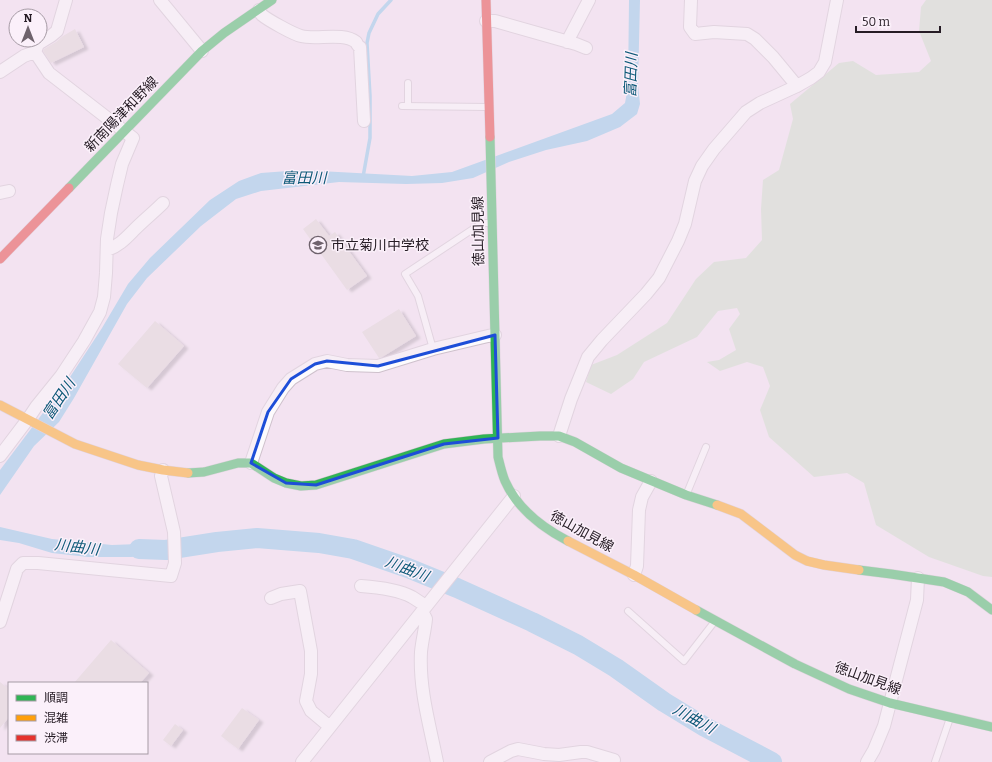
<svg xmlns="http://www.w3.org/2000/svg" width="992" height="762" viewBox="0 0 992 762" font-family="Bitter,'Noto Sans JP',serif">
  <defs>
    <filter id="shadow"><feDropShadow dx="4.5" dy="2.5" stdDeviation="1" flood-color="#0004"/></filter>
  </defs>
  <rect width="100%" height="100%" fill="#f3e3f1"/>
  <!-- green -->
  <path fill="#ccdcc8" d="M926,0H992V577L983,576L929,557L876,525L864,483L847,473L814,477L769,437L760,410L770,386L763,367L747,362L720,371L707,362L719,360L736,350L729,329L740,314L737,308L718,311L697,337L644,362L633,379L611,394L586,382L591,365L617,355L667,323L696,279L714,262L746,258L762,240L761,209L763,180L779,170L793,119L790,104L839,63L853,61L876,75L919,72L931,61L919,31L921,7Z"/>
  <!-- water -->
  <path fill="#89c5e9" d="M629,0H640L638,85L640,104L637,114L620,127L587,141L546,150L509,162L473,178L442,183L406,184L339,182L261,191L236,199L201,226L147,278L127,304L74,398L59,422L34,446L0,495V470L70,377L102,328L128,284L150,258L210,200L239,181L261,173L301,170L412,176L452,172L612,114L625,103L628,87Z
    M0,527L52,539L112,545L166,543L165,554L131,557H88L52,553L19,543L0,540Z"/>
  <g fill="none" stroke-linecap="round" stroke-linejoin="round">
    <!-- stream -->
    <path stroke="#89c5e9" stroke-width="3.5" d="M363,177L370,138V96L367,43L369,33L378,14L391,0"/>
    <!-- river -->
    <path stroke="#89c5e9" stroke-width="20" d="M139,549L166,550L217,542L257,538L319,543L353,549L408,568L457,588L532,622L578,645L616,668L664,702L705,727L772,762"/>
  </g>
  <!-- building -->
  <path fill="#e0d4d6" filter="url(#shadow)" d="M75,29L84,47L51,63L43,51L44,49L56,42L63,36Z
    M316,219L329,236L335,232L367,276L347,290L303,229Z
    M399,309L416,336L382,357L379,358L362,332Z
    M155,321L184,346L147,388L118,364Z
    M111,640L149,673L140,683H74Z
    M0,682L9,689V717L0,728Z
    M242,708L259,720L238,749L221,736Z
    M175,724L183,730L171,746L163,740Z"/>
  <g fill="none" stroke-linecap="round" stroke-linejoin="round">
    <defs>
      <path id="lane" d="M408,83V106
        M402,106L487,107
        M433,349L418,296L405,274L482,223H490
        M687,493L706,447
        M628,611L684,661L715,621
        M935,762L950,718"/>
      <path id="street" d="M160,0L202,51
        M691,0L690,27L695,34L714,32L747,34L755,39L773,57L797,86
        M259,10C260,12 261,14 262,15C268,20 293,34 301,36C316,40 343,32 356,42C357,44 358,46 360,47L364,121
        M486,21H495L576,44L586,48
        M567,42L589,0
        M35,52L38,44L51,36L57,31L66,0
        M0,72L24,56L35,52
        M0,193L9,191
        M107,250C119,246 126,238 135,229C144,220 154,212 163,203
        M559,436L571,399L588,357L602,340L646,294L659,278L678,241L685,224L695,181L702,166L714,149L746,112L760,103L797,86L811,78L819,72L825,62L837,0
        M0,456L28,419L36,407L61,376L84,341L100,312L104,297L106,273L107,239L111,213L117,185L122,164L133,138L49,73L35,52
        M251,463L268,412L283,388L291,379L315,364L327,361L347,365L378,366L433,349L488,336L495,335
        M634,575L637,566L639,510L642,497L651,481
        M361,586C376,587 399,590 412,597C417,600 421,603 426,606
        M271,598L281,594L300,591L311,651V674L306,701L311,711L330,727
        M422,611L426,619C425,630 422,641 421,652C419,690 430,726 437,762
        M0,622L17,569L23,563H38L171,576L175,563L174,532L161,476L163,470
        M302,762L514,496
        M490,762L511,751L518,749L544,754L559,755L581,752H587L614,760
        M867,762L874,750L884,726L917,600L918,578"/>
      <path id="fast" d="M490,137L498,457C500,465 502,474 505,481C517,508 543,528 568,541
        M69,188L202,51L224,33L272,0
        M188,473L204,472L238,463H251L274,478L286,483L301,486L316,485L444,444L484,439L540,436H559L575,442L621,468L686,495L717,505
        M859,570L891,574L944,582L968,592L992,610
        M696,610L795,664L849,689L890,703L992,727"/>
      <path id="slow" d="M0,405L75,444L138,465L163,470L188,473
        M717,505L741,514L795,555L807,561L824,565L859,570
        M568,541L634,575L696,610"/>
      <path id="jam" d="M486,0L490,137
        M0,259L69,188"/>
    </defs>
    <!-- lane casing -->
    <use href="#lane" stroke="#cec1cc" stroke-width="8"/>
    <!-- street casing -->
    <use href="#street" stroke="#cec1cc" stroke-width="14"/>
    <!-- fast casing -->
    <use href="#fast" stroke="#cec1cc" stroke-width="10"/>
    <!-- slow casing -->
    <use href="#slow" stroke="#cec1cc" stroke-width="10"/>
    <!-- jam casing -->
    <use href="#jam" stroke="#cec1cc" stroke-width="10"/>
    <!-- lane -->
    <use href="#lane" stroke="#fdfbfd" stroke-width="6"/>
    <!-- street -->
    <use href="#street" stroke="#fdfbfd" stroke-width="12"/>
    <!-- fast -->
    <use href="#fast" stroke="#30b455" stroke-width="9"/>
    <!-- slow -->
    <use href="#slow" stroke="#ff9f0a" stroke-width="9"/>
    <!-- jam -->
    <use href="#jam" stroke="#e5322d" stroke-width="9"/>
  </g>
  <!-- marked area -->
  <path d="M0 0H992V762H0ZM495,335L498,438L444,444L316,485L286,483L251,463L268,412L291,379L315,364L327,361L378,366Z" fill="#f3e3f1" fill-opacity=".55" fill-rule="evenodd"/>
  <path fill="none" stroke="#1d4ed8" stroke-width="3" stroke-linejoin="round" d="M495,335L498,438L444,444L316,485L286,483L251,463L268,412L291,379L315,364L327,361L378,366Z"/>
  <!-- icons -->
  <defs>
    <symbol id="school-ring" viewBox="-11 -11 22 22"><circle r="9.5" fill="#fbf0fa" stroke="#6e626c" stroke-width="1.5"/><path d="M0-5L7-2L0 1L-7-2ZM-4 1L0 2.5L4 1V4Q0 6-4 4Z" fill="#6e626c"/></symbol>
  </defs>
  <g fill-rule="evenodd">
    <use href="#school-ring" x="308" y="235" width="20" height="20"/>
  </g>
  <g text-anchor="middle" stroke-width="3" stroke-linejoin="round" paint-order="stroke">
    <!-- street labels -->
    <g font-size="14" fill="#261c25" stroke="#fbf0fa">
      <text transform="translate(121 114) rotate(-46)" y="5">新南陽津和野線</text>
      <text transform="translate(478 231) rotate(-91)" y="5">徳山加見線</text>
      <text transform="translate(582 531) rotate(29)" y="5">徳山加見線</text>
      <text transform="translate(868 678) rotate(20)" y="5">徳山加見線</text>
    </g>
    <!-- poi labels -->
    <g font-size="14" fill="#261c25" stroke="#fbf0fa" text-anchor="start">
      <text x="331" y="250">市立菊川中学校</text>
    </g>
    <!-- water labels -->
    <g font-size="15" font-style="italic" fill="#0d5978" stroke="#fbf0fa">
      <text transform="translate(631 75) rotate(-88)" y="5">富田川</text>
      <text x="304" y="183">富田川</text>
      <text transform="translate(59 399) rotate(-56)" y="5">富田川</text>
      <text transform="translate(77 547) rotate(7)" y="5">川曲川</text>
      <text transform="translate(407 569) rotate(21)" y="5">川曲川</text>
      <text transform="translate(694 719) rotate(29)" y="5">川曲川</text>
    </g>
  </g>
  <!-- legend -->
  <rect x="8" y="682" width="140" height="72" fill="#fbf0fa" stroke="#a69ba5"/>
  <rect x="16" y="695" width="20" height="6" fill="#30b455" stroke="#a69ba5"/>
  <text x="44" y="702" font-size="12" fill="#261c25">順調</text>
  <rect x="16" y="715" width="20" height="6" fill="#ff9f0a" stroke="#a69ba5"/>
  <text x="44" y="722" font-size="12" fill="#261c25">混雑</text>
  <rect x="16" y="735" width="20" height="6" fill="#e5322d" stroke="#a69ba5"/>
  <text x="44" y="742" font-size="12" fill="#261c25">渋滞</text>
  <!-- north arrow -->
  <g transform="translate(28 28)"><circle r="19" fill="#fbf0fa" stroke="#a69ba5"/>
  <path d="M0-3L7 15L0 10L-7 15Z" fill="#6e626c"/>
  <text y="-6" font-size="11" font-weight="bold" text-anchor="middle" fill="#261c25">N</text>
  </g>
  <!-- scale -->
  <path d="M856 26v6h84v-6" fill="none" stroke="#261c25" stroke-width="2"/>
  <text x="862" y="26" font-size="12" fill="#261c25" stroke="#fbf0fa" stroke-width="3" paint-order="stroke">50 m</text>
</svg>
